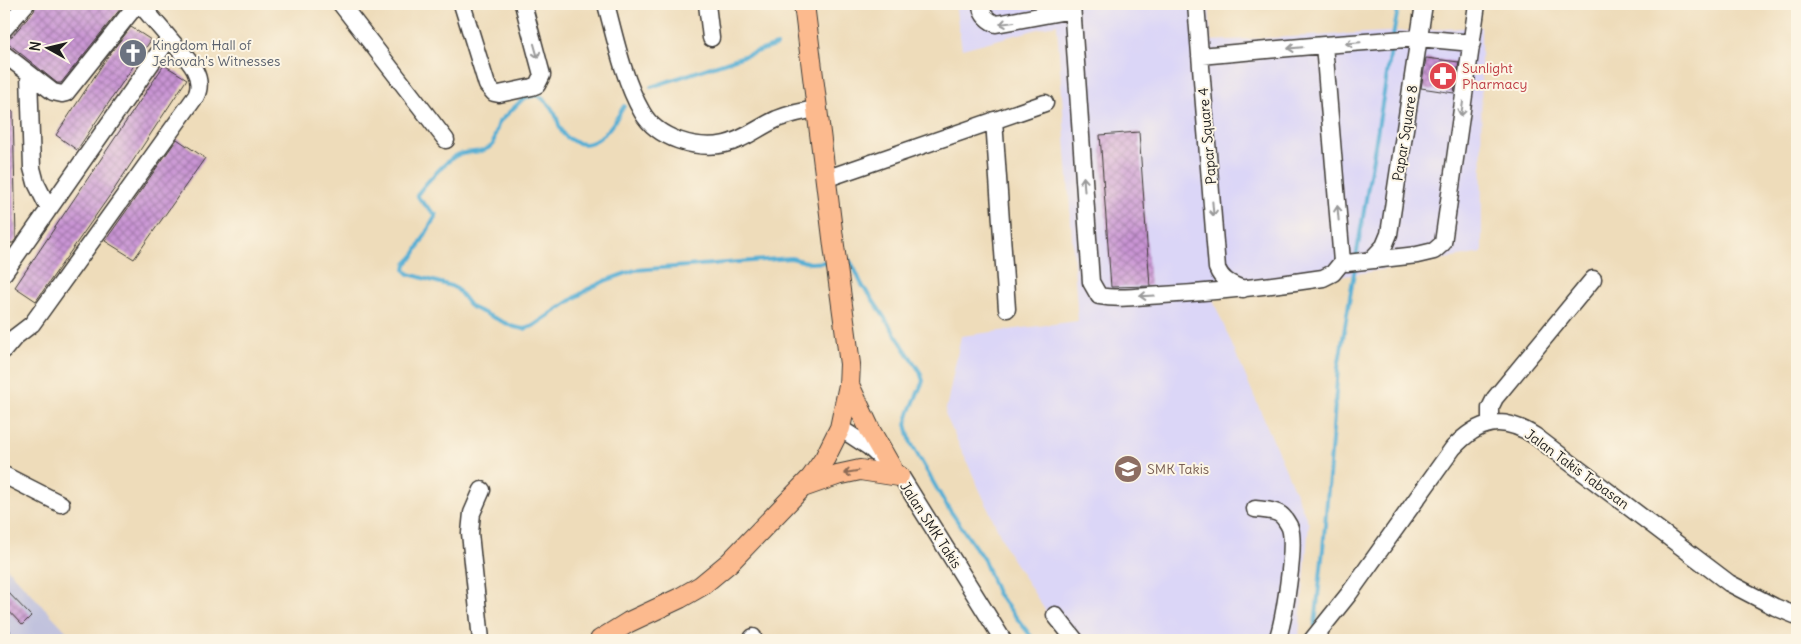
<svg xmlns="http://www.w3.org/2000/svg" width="1801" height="644" viewBox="0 0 1801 644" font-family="Delius,sans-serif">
  <defs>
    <pattern id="building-cross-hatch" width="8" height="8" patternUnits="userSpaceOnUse" patternTransform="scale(1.25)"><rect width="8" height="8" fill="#c994d4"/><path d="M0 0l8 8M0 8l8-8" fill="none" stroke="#a278ab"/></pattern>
  </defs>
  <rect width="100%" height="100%" fill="#fcf5e5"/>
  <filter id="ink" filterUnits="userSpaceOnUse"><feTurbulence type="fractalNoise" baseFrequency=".02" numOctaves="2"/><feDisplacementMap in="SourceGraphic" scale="10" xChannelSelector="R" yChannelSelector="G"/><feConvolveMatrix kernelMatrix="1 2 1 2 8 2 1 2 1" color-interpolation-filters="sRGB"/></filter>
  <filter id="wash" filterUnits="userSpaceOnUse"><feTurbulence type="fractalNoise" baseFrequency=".0096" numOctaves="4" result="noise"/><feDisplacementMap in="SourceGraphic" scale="20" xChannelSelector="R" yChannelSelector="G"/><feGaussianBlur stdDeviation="1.12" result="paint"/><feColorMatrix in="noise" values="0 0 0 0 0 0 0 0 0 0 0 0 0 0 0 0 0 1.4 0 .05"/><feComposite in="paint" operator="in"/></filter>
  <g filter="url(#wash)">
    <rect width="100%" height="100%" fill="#eedcba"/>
    <!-- built -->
    <path fill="#dbd6f7" d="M955,4H1209L1211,41L1481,27L1482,253L1212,298L1309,524L1299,636L1296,640H1064L1008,552L945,414L961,336L1078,321L1057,24L962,49Z"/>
    <!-- railway -->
    <path fill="#c1c2dd" d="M4,565L70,635L65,640H12L4,633Z"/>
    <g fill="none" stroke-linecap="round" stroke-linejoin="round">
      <!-- stream -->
      <path stroke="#57afd4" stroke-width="4" d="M1393,36L1399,4
        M651,87L777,45
        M624,106C615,122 596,154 573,141C570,139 566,138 564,135C558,128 559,121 555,114C551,106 544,99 537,95L524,98L499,122L495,135L493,145C480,155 474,150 460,154C449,157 424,185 417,195L421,201L436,215L413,257L406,264L405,270L409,274L451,286L457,289L471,307L514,327L524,329L533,326L588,289L607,280L635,270L791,258L810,263L830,262
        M1356,258L1392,45
        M842,261L849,260C858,270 858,284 869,294L920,372L923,381L910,411L906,424L911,443L945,503L984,560L997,593L1034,640
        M1315,625L1323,549L1338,368L1355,267"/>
    </g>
    <g id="blocks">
      <!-- building -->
      <path fill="url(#building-cross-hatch)" d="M36,4H115L121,8L61,83H57L4,40L12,36L34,11Z
        M131,27L151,40L77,150L56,135L108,56Z
        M1426,58L1459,62L1454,93L1421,88Z
        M164,65L187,79L115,188L36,301L15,287Z
        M4,111H13L16,239L13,243H4Z
        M1139,132L1150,286L1111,287L1100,135Z
        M177,139L205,158L134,259L105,241Z
        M4,588L31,616L22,625L4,606Z"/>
    </g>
  </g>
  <g filter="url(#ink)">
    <use href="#blocks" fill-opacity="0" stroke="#3c3934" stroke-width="1"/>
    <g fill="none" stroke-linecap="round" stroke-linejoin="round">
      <defs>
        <path id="minor" d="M341,4L446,140
          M462,4L487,85L494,93L499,94L532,87L537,85L542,75L523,4
          M606,4C615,38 624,81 642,112C657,139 697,150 725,144C744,140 759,127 777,119C790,114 803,111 817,109
          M707,4L711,38
          M981,4C981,15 987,20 996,24L1072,10
          M1072,4L1091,282L1099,296C1120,300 1142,296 1163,295C1217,292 1270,286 1323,278L1333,273L1342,262L1324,45L1200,56
          M1196,4L1217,268C1222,281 1231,284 1243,289
          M4,29L26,4
          M1324,45L1419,38L1472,43
          M4,54L53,92L62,94L66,93L137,4
          M29,74L32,168L36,183L49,209
          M994,120L1007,309
          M825,179L1045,103
          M1371,260L1384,246L1389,234L1424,4
          M1347,263L1417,255L1434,251L1443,243L1477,4
          M4,273L169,38L140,4
          M4,350L15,337L32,324L196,96C207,74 182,54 169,38
          M1490,423V408L1495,398L1593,279
          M840,428L869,447L902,478L1003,640
          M4,475L61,504
          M1255,509C1263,510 1275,510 1281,515C1284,517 1289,525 1290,528C1296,546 1284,621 1277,640
          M1055,615L1075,640
          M481,640L470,533L472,513L482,490
          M751,640L753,637
          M1312,640L1348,595L1453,448C1479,420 1502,415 1535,436L1729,583L1775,607L1797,616"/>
        <path id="major" d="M849,385L871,432L891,467
          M803,487L837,475L860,470L899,476
          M600,640L629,622L680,598L701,586L730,562L811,478L825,458L840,428L849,385L850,364L834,246L804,4"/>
      </defs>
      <!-- minor casing -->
      <use href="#minor" stroke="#3c3934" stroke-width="19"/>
      <!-- major casing -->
      <use href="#major" stroke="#3c3934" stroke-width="22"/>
      <!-- minor -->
      <use href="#minor" stroke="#fff" stroke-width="16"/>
      <!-- major -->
      <use href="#major" stroke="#fcba8e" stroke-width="20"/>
      <!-- rail -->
      <path stroke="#1c1c1c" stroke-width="4" stroke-dasharray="8 4" stroke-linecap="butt" d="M4,627L17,640"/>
    </g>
    <!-- one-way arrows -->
    <defs><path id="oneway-shaft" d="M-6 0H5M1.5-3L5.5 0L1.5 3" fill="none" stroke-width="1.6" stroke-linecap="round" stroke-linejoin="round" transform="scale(1.25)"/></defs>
    <g stroke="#999">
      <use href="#oneway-shaft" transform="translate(1007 23) rotate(172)"/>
      <use href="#oneway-shaft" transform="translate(1353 43) rotate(175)"/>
      <use href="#oneway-shaft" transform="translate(1295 48) rotate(175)"/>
      <use href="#oneway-shaft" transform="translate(536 51) rotate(74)"/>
      <use href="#oneway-shaft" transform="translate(1462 109) rotate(98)"/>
      <use href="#oneway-shaft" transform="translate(1084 184) rotate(-94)"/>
      <use href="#oneway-shaft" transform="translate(1213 209) rotate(85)"/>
      <use href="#oneway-shaft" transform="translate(1338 213) rotate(-95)"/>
      <use href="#oneway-shaft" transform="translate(1147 296) rotate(177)"/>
    </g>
    <use stroke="#8c6b55" href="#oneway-shaft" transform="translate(851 472) rotate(171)"/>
  </g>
  <!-- icons -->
  <defs>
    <symbol id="church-disc" viewBox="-11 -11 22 22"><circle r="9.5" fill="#6b7280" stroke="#fcf5e5"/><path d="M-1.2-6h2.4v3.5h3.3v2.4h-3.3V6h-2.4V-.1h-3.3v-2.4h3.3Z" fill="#fff"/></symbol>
    <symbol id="pharmacy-disc" viewBox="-11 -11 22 22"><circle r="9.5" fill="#e0444e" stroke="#fcf5e5"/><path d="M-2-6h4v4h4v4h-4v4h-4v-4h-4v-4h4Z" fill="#fff"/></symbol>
    <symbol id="school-disc" viewBox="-11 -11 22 22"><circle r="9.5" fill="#8d6e63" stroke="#fcf5e5"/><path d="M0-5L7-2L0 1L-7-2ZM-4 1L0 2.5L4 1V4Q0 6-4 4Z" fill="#fff"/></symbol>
  </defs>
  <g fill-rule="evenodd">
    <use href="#church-disc" x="117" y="37" width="32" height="32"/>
    <use href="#pharmacy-disc" x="1427" y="60" width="32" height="32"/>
    <use href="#school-disc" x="1112" y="453" width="32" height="32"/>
  </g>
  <g text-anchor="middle" stroke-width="4" stroke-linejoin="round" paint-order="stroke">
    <!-- worship labels -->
    <g font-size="14" fill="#5b616d" stroke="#fcf5e5" text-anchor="start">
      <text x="152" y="50">Kingdom Hall of<tspan x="152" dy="16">Jehovah's Witnesses</tspan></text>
    </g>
    <!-- health labels -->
    <g font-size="14" fill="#be3a42" stroke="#fcf5e5" text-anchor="start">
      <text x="1462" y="73">Sunlight<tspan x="1462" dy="16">Pharmacy</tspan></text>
    </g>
    <!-- street labels -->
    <g font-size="14" fill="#1c1c1c" stroke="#fcf5e5">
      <text transform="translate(1405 133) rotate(-81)" y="5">Papar Square 8</text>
      <text transform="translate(1207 136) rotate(-95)" y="5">Papar Square 4</text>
      <text transform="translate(1577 469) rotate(36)" y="5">Jalan Takis Tabasan</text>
      <text transform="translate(931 525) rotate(57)" y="5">Jalan SMK Takis</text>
    </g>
    <!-- education labels -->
    <g font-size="14" fill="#785e54" stroke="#fcf5e5" text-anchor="start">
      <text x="1147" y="474">SMK Takis</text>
    </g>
  </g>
  <!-- margin -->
  <rect width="1801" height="644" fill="none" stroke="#fcf5e5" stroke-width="20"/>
  <!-- north arrow -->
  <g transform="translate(48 48) rotate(278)" stroke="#fcf5e5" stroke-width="4" paint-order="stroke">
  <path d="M0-4L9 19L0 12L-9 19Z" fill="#1c1c1c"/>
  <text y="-8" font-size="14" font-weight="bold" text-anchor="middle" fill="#1c1c1c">N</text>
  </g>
</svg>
